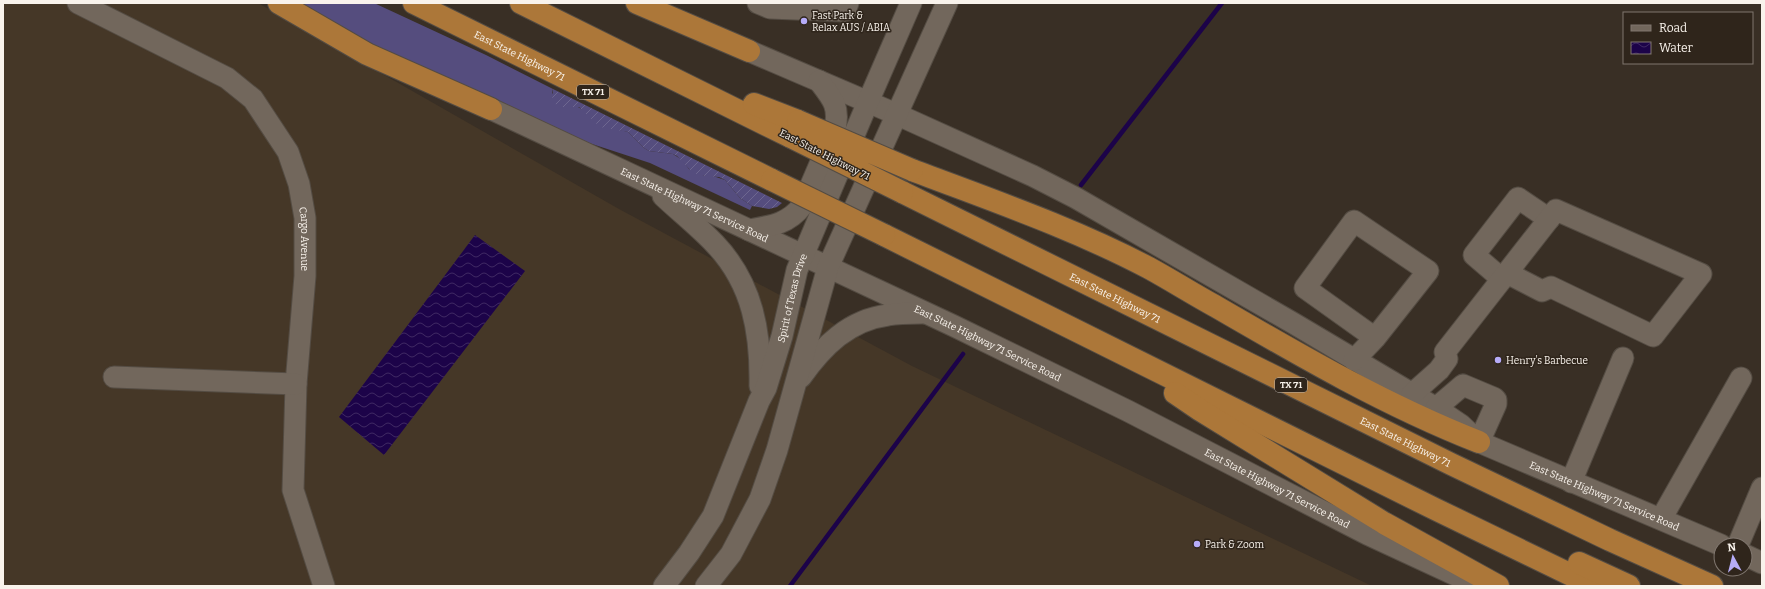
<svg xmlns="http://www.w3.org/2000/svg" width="1765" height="589" viewBox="0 0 1765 589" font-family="Bitter,serif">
  <defs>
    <pattern id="garden-furrows" width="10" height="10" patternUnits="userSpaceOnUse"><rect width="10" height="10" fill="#554d7e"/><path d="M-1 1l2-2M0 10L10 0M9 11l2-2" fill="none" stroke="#6e6790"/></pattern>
    <pattern id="water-waves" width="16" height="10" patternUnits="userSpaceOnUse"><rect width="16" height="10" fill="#1c0349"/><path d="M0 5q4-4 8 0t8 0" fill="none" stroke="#3e2863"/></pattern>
  </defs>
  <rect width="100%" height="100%" fill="#392f25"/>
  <!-- built -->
  <path fill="#453727" d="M3,3H258L619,209L912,366L1372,586H3Z"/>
  <!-- grass -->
  <path fill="#554d7e" d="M291,3H374L486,55L553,89L552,93L564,107H578L616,129L628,132L644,148L649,151L673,154L682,160L689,169L705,176H713L725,180L740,198L752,206L750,210L650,163L589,143L391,56Z"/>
  <!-- garden -->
  <path fill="url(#garden-furrows)" d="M553,89L782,203L777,207L769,209L752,206L740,198L725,180L719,177L705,176L693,173L677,156L673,154L649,151L644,148L628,132L600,127L579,107H559L552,101Z"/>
  <!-- water -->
  <path fill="url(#water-waves)" d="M475,235L525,271L384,455L339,417Z"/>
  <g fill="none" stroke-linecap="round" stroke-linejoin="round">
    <!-- stream -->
    <path stroke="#1c0349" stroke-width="4.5" d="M1081,185L1222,3
      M790,586L963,354"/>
    <defs>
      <g id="minor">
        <path id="s1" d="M78,3L227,78L253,99L288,152L299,184L305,218V276L296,384L293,490L324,586"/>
        <path d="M758,3L770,8L845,11L848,3"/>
        <path id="s2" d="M749,51L896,114L1033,176L1076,198L1293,323L1436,408L1461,425L1479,442L1721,545"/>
        <path id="s3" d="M491,109L954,326L1128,411L1367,534L1477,585"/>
        <path d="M663,196C680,212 699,227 715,244C753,284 761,333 760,386"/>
        <path d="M749,230C771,226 788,224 802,206L835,129C840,106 832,98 819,81"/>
        <path d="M1502,279L1474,255L1518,198L1549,219"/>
        <path d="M1354,360L1375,338L1428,271L1354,221L1305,288L1375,338"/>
        <path d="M114,377L296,384"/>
        <path d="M801,377C823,346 849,320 888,315C899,313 911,313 922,313"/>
        <path d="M1412,394L1439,370L1447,359L1445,352L1556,210L1701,274L1653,336L1551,287L1542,291L1507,273"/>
        <path d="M1436,408L1463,385L1494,398L1496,400V404L1479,442"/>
        <path d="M1571,482L1623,358"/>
        <path d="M1661,519L1741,378"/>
        <path d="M1738,545L1762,488"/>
        <path d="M1745,555L1762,563"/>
        <path id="s4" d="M664,586L689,553L713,516L759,401L766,388L782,336L797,270L868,102L911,3"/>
        <path d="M706,586L731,554L760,499L777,450L828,267L947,3"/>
      </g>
      <g id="highway">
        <path d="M279,3L367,54L491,109"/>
        <path id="s5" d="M414,3L772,180"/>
        <path d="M521,3L791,137"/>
        <path d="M637,3L749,51"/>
        <path d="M754,104L798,121"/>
        <path d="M912,170C991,200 1073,228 1149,268C1171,280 1193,294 1215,306C1301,356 1387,406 1479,442"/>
        <path id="s6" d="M902,192L1451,464L1610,540L1712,586"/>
        <path d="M884,235L1435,509L1594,586"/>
        <path d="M1175,393L1200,410L1384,523L1498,586"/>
        <path d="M1579,563L1629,586"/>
      </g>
    </defs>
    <!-- minor casing -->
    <use href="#minor" stroke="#544c43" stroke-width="23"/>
    <!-- highway casing -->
    <use href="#highway" stroke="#544c43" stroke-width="24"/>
    <!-- minor -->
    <use href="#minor" stroke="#72675c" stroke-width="21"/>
    <!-- highway -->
    <use href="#highway" stroke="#ac7739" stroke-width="22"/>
    <defs>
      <path id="highway-bridge" d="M798,121L912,170
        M791,137L902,192
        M772,180L884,235"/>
    </defs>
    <!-- highway-bridge casing -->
    <use href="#highway-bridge" stroke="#544c43" stroke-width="24" stroke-linecap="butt"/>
    <!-- highway-bridge -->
    <use href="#highway-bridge" stroke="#ac7739" stroke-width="22"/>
  </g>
  <!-- markers -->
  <g fill="#b6acf8" stroke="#2f251b" stroke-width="1.5">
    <circle cx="804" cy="21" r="4"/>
    <circle cx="1498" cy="360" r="4"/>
    <circle cx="1197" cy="544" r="4"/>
  </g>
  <g text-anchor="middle" stroke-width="3" stroke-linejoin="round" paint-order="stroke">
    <!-- shield labels -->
    <g fill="#2f251b" stroke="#bcb5ad" stroke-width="1">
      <rect x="577" y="85" width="32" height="14" rx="3"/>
      <rect x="1275" y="378" width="32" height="14" rx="3"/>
    </g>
    <g font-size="9" font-weight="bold" fill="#f9f3ec">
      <text x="593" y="95">TX 71</text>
      <text x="1291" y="388">TX 71</text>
    </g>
    <!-- poi labels -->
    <g font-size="10" fill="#f9f3ec" stroke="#2f251b" text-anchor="start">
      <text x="812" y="19">Fast Park &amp;<tspan x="812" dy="12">Relax AUS / ABIA</tspan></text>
      <text x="1506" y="364">Henry's Barbecue</text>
      <text x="1205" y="548">Park &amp; Zoom</text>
    </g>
    <!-- street labels -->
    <g font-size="10" fill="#f9f3ec" stroke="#2f251b">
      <text dy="4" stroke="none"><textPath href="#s5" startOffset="118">East State Highway 71</textPath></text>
      <text transform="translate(825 154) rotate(27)" y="4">East State Highway 71</text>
      <text dy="4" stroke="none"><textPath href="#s3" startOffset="225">East State Highway 71 Service Road</textPath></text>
      <text dy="4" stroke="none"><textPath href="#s1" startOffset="353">Cargo Avenue</textPath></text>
      <text dy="4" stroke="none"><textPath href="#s4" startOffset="318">Spirit of Texas Drive</textPath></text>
      <text dy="4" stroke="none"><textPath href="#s6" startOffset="238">East State Highway 71</textPath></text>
      <text dy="4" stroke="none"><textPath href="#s3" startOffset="549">East State Highway 71 Service Road</textPath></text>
      <text dy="4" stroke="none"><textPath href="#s6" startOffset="562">East State Highway 71</textPath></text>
      <text dy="4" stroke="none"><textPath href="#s3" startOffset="873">East State Highway 71 Service Road</textPath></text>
      <text dy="4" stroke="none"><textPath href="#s2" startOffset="967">East State Highway 71 Service Road</textPath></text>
    </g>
  </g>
  <!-- border -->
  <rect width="1765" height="589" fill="none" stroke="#f9f3ec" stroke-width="8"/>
  <!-- legend -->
  <rect x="1623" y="12" width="130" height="52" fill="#2f251b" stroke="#80776f"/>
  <rect x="1631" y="25" width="20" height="6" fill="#72675c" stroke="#80776f"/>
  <text x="1659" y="32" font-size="12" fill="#f9f3ec">Road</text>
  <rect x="1631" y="42" width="20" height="12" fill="url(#water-waves)" stroke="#80776f"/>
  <text x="1659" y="52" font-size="12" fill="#f9f3ec">Water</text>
  <!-- north arrow -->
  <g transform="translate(1733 557) rotate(353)"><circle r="19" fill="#2f251b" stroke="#80776f"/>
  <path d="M0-3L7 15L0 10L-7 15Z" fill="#b6acf8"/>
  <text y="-6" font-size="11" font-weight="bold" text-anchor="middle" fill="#f9f3ec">N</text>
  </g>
</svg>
